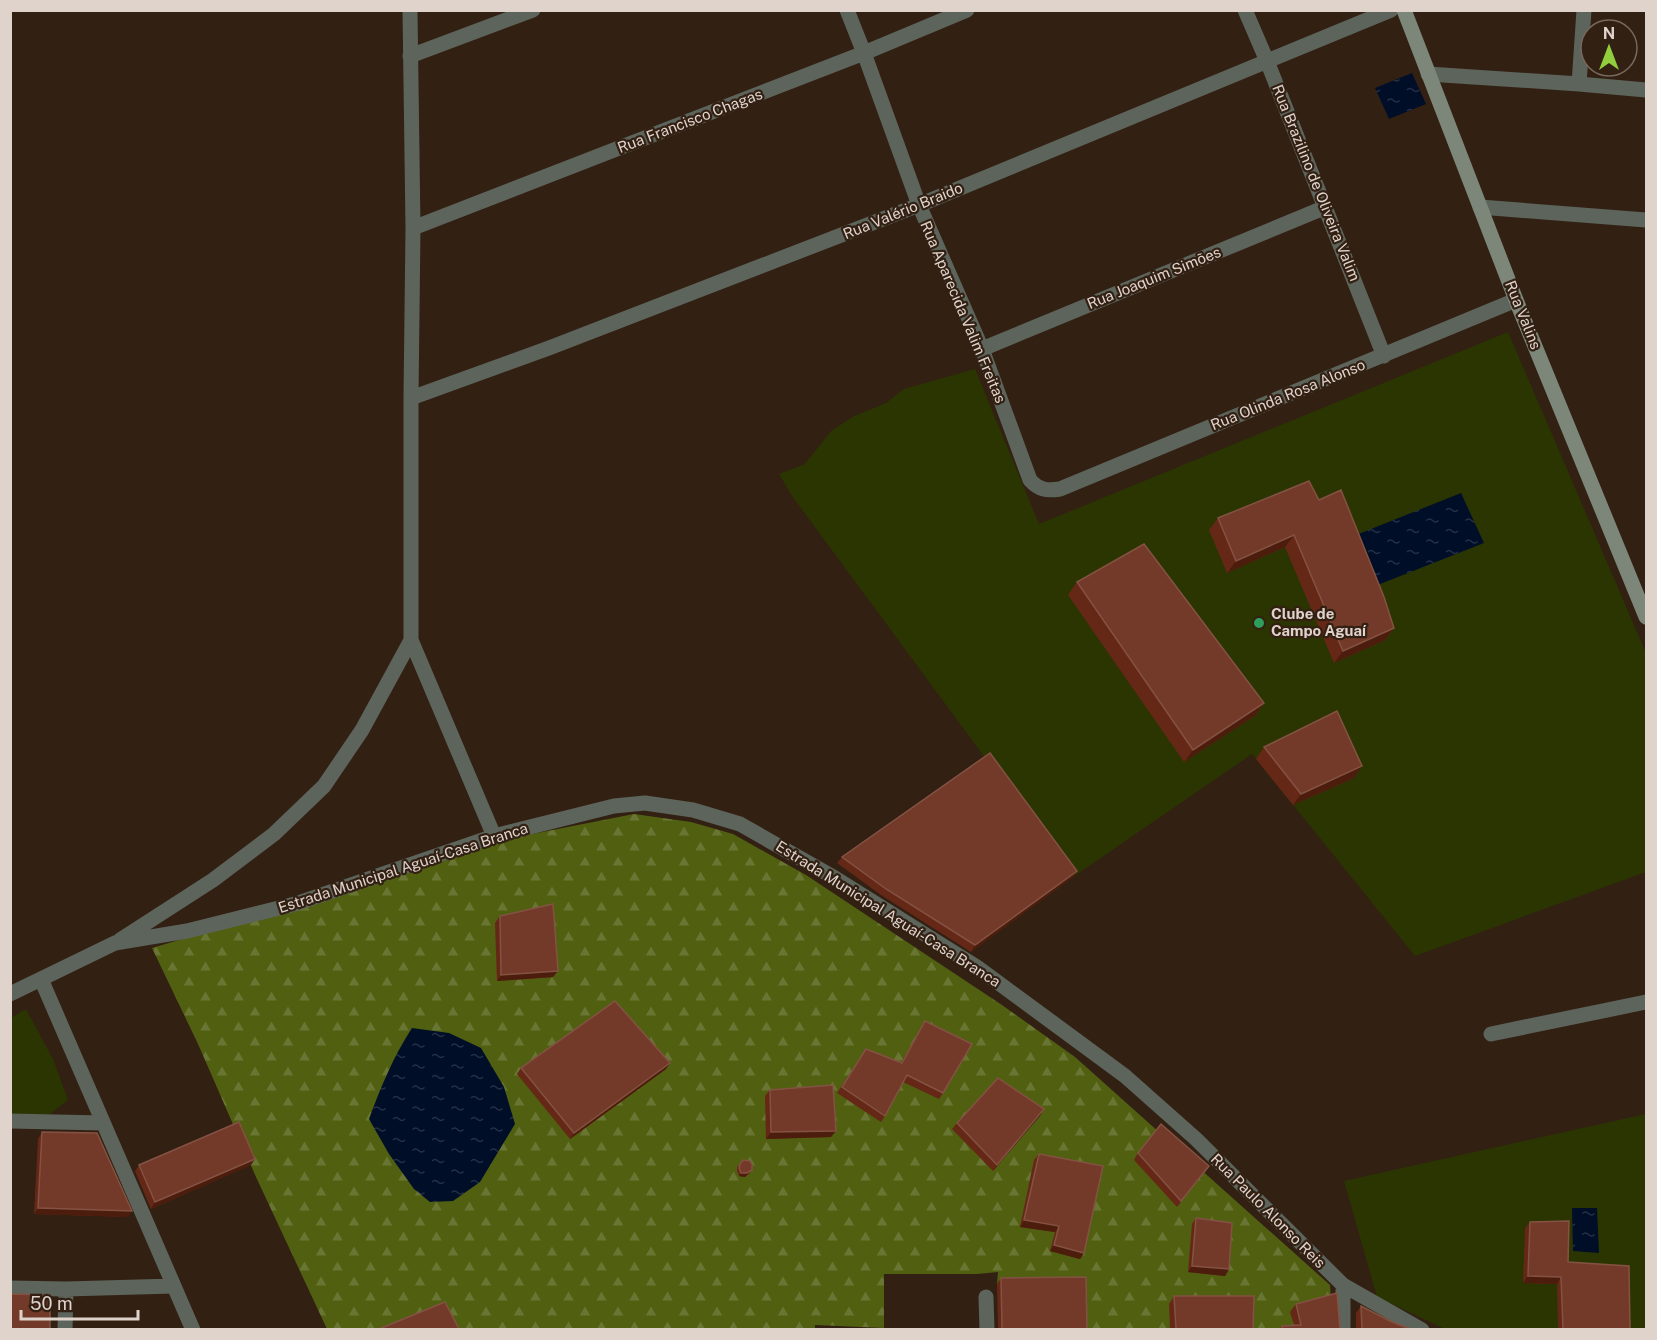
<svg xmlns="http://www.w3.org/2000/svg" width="1657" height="1340" viewBox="0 0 1657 1340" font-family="'Public Sans',sans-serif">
  <defs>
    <pattern id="forest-firs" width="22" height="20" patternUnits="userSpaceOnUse" patternTransform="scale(1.5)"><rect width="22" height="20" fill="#505f10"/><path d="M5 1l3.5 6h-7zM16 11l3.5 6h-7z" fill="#697532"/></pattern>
    <pattern id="water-ripples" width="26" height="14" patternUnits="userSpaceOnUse" patternTransform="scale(1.5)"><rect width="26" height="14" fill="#000e28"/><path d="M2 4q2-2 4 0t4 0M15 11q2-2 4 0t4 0" fill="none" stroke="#253046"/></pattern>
  </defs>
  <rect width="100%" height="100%" fill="#322013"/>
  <!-- green -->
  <path fill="#2b3501" d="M1508,332L1646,653V872L1415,956L1252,754L1073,877L792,496L779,474L805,464L831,431L854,416L886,403L904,389L975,369L1039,524Z
    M26,1009L54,1061L68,1100L49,1115L11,1114V1018Z
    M1646,1114V1329H1445L1377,1297L1344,1181Z"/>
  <!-- forest -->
  <path fill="url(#forest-firs)" d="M634,814L691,822L733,834L806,875L1002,1005L1075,1057L1330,1285L1331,1300L1295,1329H1082L997,1284L998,1272L977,1274H884V1328L815,1325V1330L327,1329L256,1177L198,1044L152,948L226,926L502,840Z"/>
  <!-- water -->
  <path fill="url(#water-ripples)" d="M1412,73L1426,104L1389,119L1375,88Z
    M1461,493L1484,543L1370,588L1351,537Z
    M412,1028L449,1033L481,1048L504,1087L515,1124L480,1182L453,1201L430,1202L414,1189L389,1154L369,1119C381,1087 393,1057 412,1028Z
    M1572,1208H1597L1599,1253L1573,1251Z"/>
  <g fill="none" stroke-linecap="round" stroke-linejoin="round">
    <!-- street -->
    <path stroke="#5d645b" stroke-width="15" d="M410,10L413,228L411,398V640L494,836
      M847,10L864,53L919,205L982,349L1030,480C1039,490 1047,491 1060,489L1516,300
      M1245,10L1267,61L1384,356
      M410,56L533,10
      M1428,74L1579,84L1646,90
      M1579,84L1584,10
      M1480,207L1646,220
      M413,228L864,53L967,10
      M982,349L1326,207
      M411,398L549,348L919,205L1391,10
      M120,940L213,880L274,834L324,786L362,730L411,640
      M41,979L193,1330
      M10,994L115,943L187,931L295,904L494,836L614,806L645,803L693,810L740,824L835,878L977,967L1125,1076L1196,1139L1343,1285L1422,1330
      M1491,1034L1646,1002
      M10,1121L103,1123
      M1343,1285V1330
      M10,1288L66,1289L174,1286
      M986,1297L987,1330
      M65,1330L66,1289"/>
    <!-- secondary -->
    <path stroke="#7c877a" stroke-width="15" d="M1404,10L1516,300L1646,617"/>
  </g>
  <!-- wall -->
  <path fill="#662816" d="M1319,500L1394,628L1385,640L1334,663L1285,547L1227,573L1209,530L1218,518Z
    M1077,582L1264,703L1256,715L1184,762L1068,595Z
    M1264,747L1354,778L1293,805L1256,759Z
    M842,857L1077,871L1073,877L971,952L881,895L837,863Z
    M500,916L553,977L497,981L495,923Z
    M925,1021L943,1093L939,1099L903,1082L885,1116L881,1122L837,1093L866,1049L901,1063Z
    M521,1068L666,1069L570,1139L517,1074Z
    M770,1090L831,1137L766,1139L765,1096Z
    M1044,1109L993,1171L952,1129L957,1123Z
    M42,1132L128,1217L34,1214L38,1139Z
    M1138,1153L1204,1172L1177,1207L1134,1160Z
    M1039,1154L1084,1253L1080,1259L1050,1251L1055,1232L1020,1227L1034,1160Z
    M740,1164L750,1173L745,1177L739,1176L737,1171V1167Z
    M139,1165H251L151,1209L135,1171Z
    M1196,1218L1229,1269L1225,1276L1188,1272L1192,1224Z
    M1530,1222L1568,1262L1630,1329H1558L1557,1284L1523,1283L1525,1228Z
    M1001,1278L1087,1329H998L997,1284Z
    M1174,1296L1253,1329H1170L1169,1304Z
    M1296,1304L1340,1329H1279L1282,1326L1294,1325L1290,1312Z
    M1361,1306L1390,1321L1410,1329H1356V1313Z"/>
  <!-- shaded-wall -->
  <path fill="#4c1d0c" d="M1294,535L1285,547L1227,573L1236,561Z
    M1394,628L1385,640L1334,663L1343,651Z
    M1264,703L1256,715L1184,762L1193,750Z
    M1362,766L1354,778L1293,805L1301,794Z
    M1077,871L1073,877L971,952L975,945Z
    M558,971L553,977L497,981L501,975Z
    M670,1063L666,1069L570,1139L574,1133Z
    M1044,1109L1040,1116L993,1171L997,1165Z
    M836,1131L831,1137L766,1139L771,1132Z
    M255,1159L251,1165L151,1209L155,1202Z
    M752,1170L745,1177L739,1176L741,1173Z
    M38,1208L132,1211L128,1217L34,1214Z
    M1024,1220L1059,1226L1055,1232L1020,1227Z
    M1054,1245L1084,1253L1080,1259L1050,1251Z
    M1192,1266L1229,1269L1225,1276L1188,1272Z
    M1528,1276L1561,1277L1557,1284L1523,1283Z"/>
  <!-- building -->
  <path fill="#733a29" stroke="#845243" stroke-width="1.5" d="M1309,481L1319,500L1341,490L1384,597L1394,628L1343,651L1294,535L1236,561L1218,518Z
    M1144,544L1264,703L1193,750L1077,582Z
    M1337,711L1362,766L1301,794L1264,747Z
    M990,753L1077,871L975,945L886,889L842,857Z
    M553,904L558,971L501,975L500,916Z
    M615,1001L670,1063L574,1133L521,1068Z
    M925,1021L972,1044L943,1093L907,1075L885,1116L842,1087L866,1049L902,1063Z
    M998,1078L1044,1109L997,1165L957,1123Z
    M833,1085L836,1131L771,1132L770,1090Z
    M239,1122L255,1159L155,1202L139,1165Z
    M1161,1124L1209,1166L1181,1201L1138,1153Z
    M42,1132L97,1133L132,1211L38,1208Z
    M1039,1154L1103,1166L1084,1253L1054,1245L1059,1226L1024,1220Z
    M743,1160L750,1161L752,1164V1170L747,1173H741L739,1168L740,1164Z
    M1196,1218L1232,1223L1229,1269L1192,1266Z
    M1569,1221L1568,1262L1629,1266L1630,1329H1563L1561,1277L1528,1276L1530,1222Z
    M1086,1277L1087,1329H1002L1001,1278Z
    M1337,1293L1340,1329H1282V1326L1301,1325L1296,1304Z
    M10,1294L50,1295V1329H10Z
    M1174,1296H1254L1253,1329H1176Z
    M445,1302L459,1329H379Z
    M1361,1306L1390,1321L1410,1329H1362Z"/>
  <!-- markers -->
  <circle fill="#2e9e5b" stroke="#322013" stroke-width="2" cx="1259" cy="623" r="6"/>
  <g text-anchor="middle" stroke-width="4.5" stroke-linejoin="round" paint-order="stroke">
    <!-- street labels -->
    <g font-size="15" fill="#e0d3cc" stroke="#322013">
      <text transform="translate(690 121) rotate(-21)" y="5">Rua Francisco Chagas</text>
      <text transform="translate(1316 183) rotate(68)" y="5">Rua Brazilino de Oliveira Valim</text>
      <text transform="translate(903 211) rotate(-22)" y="5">Rua Valério Braido</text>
      <text transform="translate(1154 278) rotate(-22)" y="5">Rua Joaquim Simões</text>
      <text transform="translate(963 312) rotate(67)" y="5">Rua Aparecida Valim Freitas</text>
      <text transform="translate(1523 315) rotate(68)" y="5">Rua Valins</text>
      <text transform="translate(1288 395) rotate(-22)" y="5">Rua Olinda Rosa Alonso</text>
      <text transform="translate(403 868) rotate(-18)" y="5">Estrada Municipal Aguaí-Casa Branca</text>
      <text transform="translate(888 914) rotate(32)" y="5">Estrada Municipal Aguaí-Casa Branca</text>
      <text transform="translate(1268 1211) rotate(45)" y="5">Rua Paulo Alonso Reis</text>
    </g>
    <!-- poi labels -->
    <g font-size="15" font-weight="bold" fill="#e0d3cc" stroke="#322013" text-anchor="start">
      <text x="1271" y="619">Clube de<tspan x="1271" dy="17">Campo Aguaí</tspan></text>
    </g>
  </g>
  <!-- border -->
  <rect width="1657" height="1340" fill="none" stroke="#e0d3cc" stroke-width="24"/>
  <!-- north arrow -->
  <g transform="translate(1609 48)"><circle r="28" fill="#322013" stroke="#78685d" stroke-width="1.5"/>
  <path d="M0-4.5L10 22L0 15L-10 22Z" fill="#92cd3e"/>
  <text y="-9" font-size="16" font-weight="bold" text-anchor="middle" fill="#e0d3cc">N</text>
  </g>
  <!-- scale -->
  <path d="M21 1310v9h117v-9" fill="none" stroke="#e0d3cc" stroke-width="3"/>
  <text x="30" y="1310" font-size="18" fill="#e0d3cc" stroke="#322013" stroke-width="4.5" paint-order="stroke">50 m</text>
</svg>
